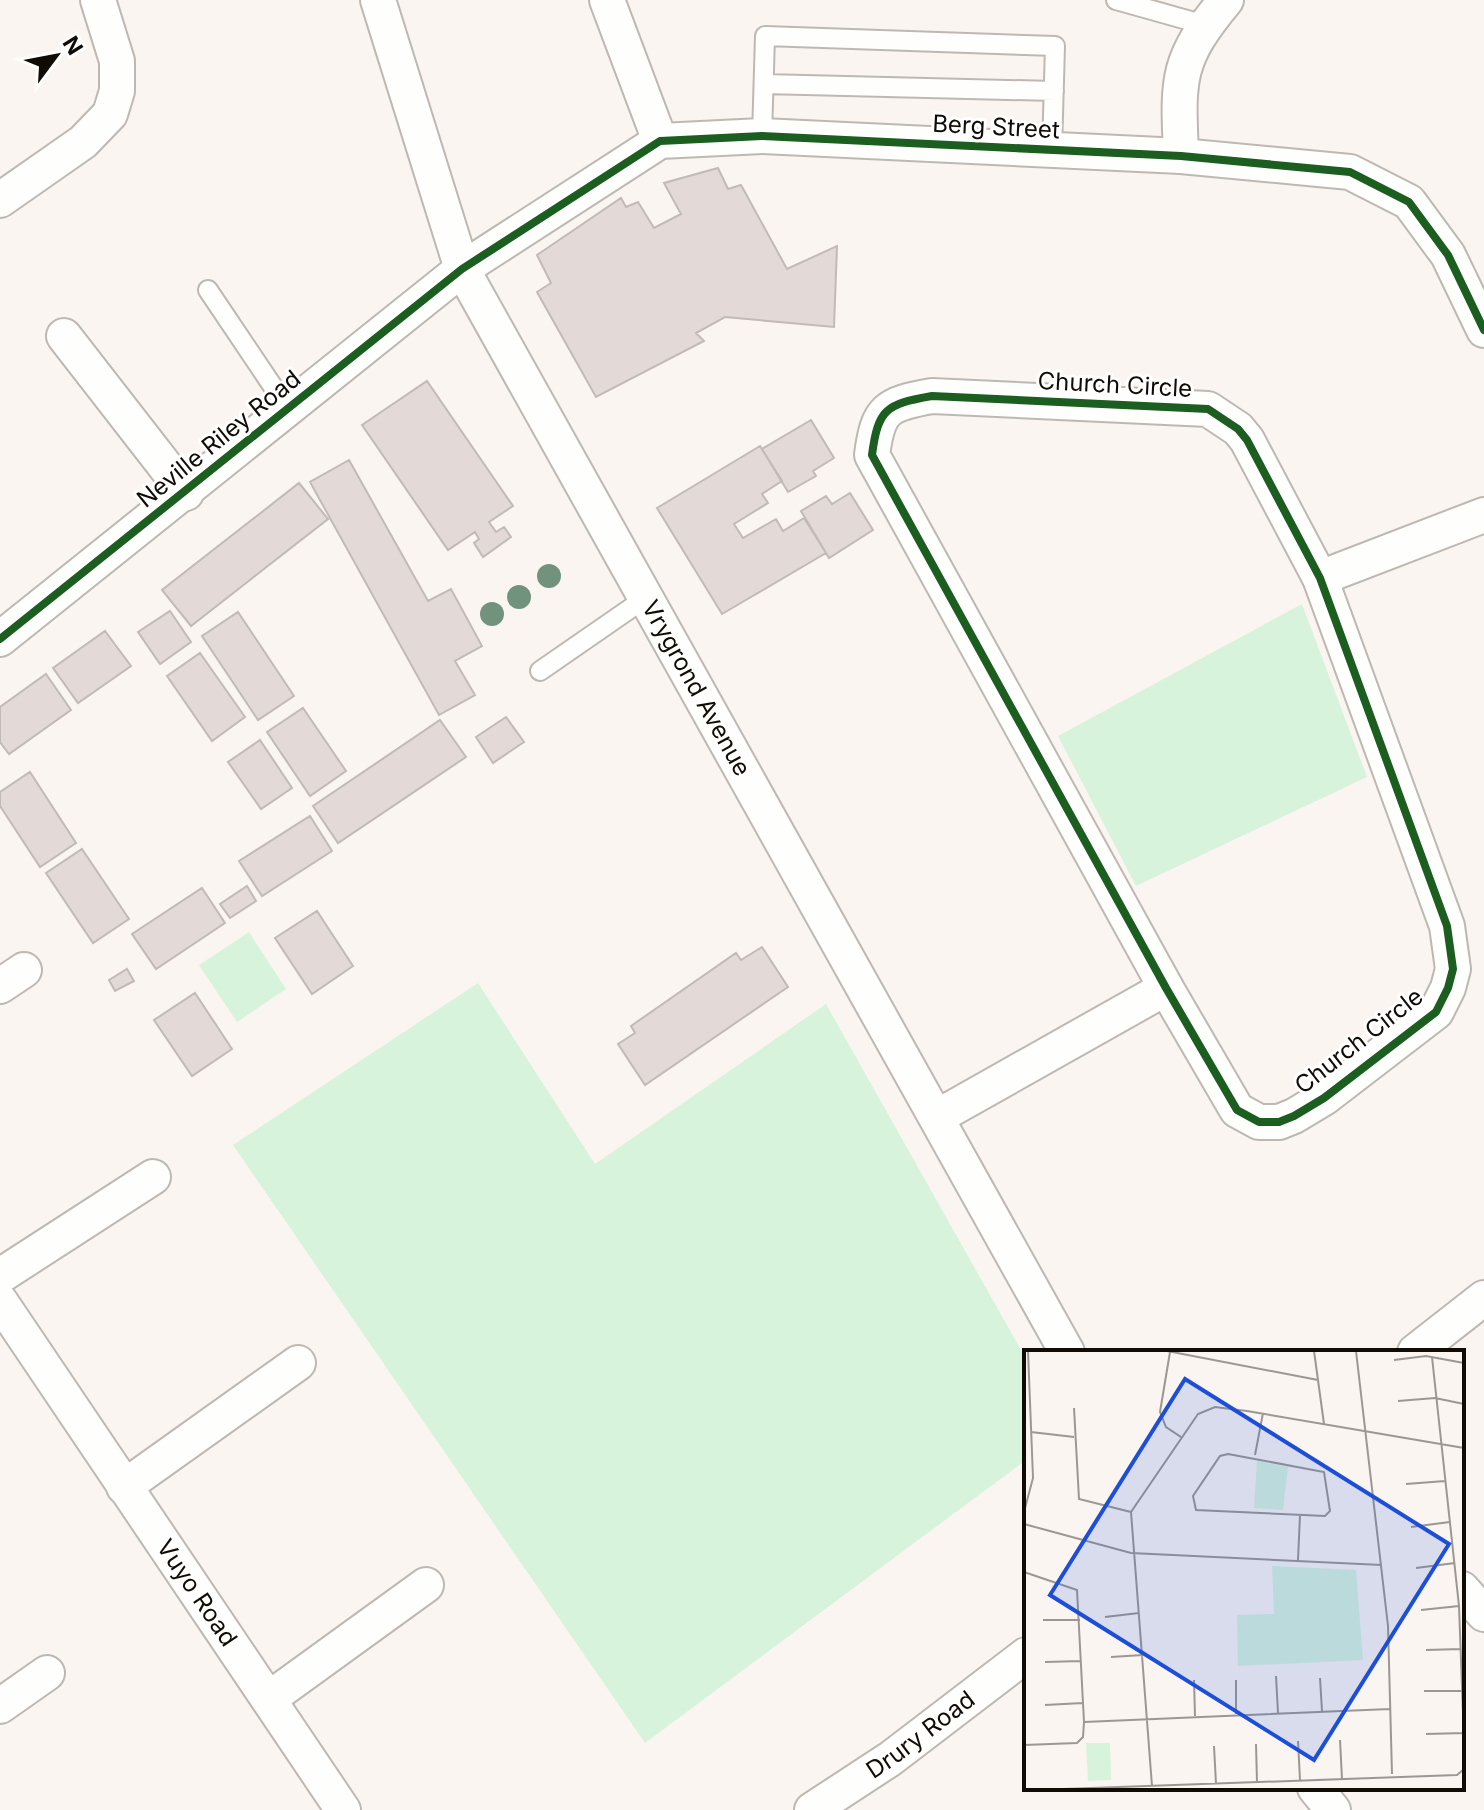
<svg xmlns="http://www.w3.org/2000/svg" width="1484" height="1810" viewBox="0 0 1484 1810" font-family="Inter,sans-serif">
  <rect width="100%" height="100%" fill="#faf5f0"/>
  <!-- green -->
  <path fill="#d8f3dc" d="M1302,604L1367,777L1136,886L1058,736Z
    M249,932L286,989L237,1022L199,965Z
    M478,983L595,1164L826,1004L1026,1359V1460L645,1743L233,1145Z"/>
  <!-- building -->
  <path fill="#e3dad8" stroke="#c1bab7" stroke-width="2" d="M718,168L728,189L741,185L787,269L837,246L834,327L725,317L696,333L704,341L596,397L537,292L551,283L537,255L621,198L626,207L638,202L654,228L681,214L664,183Z
    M427,381L513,506L489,522L496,532L504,527L511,537L483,557L474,543L479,539L475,532L448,550L362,425Z
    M811,420L834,458L813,471L816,476L788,492L762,449Z
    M760,446L782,481L762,494L768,503L734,524L743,538L776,519L783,531L804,518L826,553L722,614L657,508Z
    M349,460L428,601L451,589L482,646L455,661L475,695L439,715L310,482Z
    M299,483L328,519L191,626L162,590Z
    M850,493L873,530L829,558L801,511L826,496L832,504Z
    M170,611L191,642L160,664L138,632Z
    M238,612L294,696L258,720L202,636Z
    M105,631L131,666L78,703L53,668Z
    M200,653L245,717L212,741L167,676Z
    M46,674L71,710L9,754L0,742V707Z
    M303,708L346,771L310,796L267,732Z
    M506,717L524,742L493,763L476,737Z
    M440,720L466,757L338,843L313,806Z
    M260,740L292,788L261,809L228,762Z
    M30,772L76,843L40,867L0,806V792Z
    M310,816L332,851L262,896L239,861Z
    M82,849L129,919L93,943L46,873Z
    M247,886L256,901L230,918L220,904Z
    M202,888L225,923L156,969L132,934Z
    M317,911L353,966L312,994L275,938Z
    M762,947L788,987L645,1085L618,1044L635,1033L631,1026L736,953L741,960Z
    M127,969L134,981L115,991L109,980Z
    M195,993L232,1049L192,1076L154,1020Z"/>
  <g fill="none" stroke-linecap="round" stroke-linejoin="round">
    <defs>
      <path id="lane" d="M1116,0L1205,25
        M764,84L1054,91
        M762,136L765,36L1055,46L1052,150
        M208,290L288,409
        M540,671L647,597"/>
      <g id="street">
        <path id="s1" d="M378,0L462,269L1067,1352"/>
        <path d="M607,0L660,141"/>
        <path d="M1181,156C1178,80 1175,61 1226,0"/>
        <path d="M0,200L83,142L110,114L117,91V61L98,0"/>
        <path d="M64,336L186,493"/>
        <path d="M932,396L1208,409L1238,429L1247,440L1320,578L1447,926L1453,969L1448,988L1436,1012L1324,1098L1294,1116L1279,1122H1259L1237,1110L1166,988L872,455C878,409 886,404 932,396Z"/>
        <path d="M1320,578L1484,515"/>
        <path d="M0,639L462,269L660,141L762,136L1181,156L1350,172L1409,202L1448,255L1484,330"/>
        <path d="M0,986L24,970"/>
        <path d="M937,1117L1166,988"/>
        <path d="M0,1276L153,1177"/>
        <path id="s2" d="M0,1301L343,1810"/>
        <path d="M1415,1352L1484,1298"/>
        <path d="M124,1487L298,1363"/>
        <path d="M1462,1589L1484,1614"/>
        <path d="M270,1698L426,1585"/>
        <path d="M0,1706L47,1673"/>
        <path d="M1315,1788L1333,1810"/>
        <path id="s3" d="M812,1810L890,1759L1026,1655"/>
      </g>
    </defs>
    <!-- lane casing -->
    <use href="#lane" stroke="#beb8b2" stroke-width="22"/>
    <!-- street casing -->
    <use href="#street" stroke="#beb8b2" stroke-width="38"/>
    <!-- lane -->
    <use href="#lane" stroke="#fefefd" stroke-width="18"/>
    <!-- street -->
    <use href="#street" stroke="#fefefd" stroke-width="34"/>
    <defs>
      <path id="cycleway" d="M932,396L1208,409L1238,429L1247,440L1320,578L1447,926L1453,969L1448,988L1436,1012L1324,1098L1294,1116L1279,1122H1259L1237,1110L1166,988L872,455C878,409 886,404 932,396Z
        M0,639L462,269L660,141L762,136L1181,156L1350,172L1409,202L1448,255L1484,330"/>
    </defs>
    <!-- cycleway casing -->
    <use href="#cycleway" stroke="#fff" stroke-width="13"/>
    <!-- cycleway -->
    <use href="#cycleway" stroke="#1b5e20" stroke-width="8"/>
  </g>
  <!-- trees -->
  <g fill="#71937e">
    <circle cx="549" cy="576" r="12"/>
    <circle cx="519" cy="597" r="12"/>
    <circle cx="492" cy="614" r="12"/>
  </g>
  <g text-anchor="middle" stroke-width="6" stroke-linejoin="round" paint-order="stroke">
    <!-- street labels -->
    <g font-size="24" fill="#100b04" stroke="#fff">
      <text transform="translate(996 127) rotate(3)" y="8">Berg Street</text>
      <text transform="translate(1115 385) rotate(3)" y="8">Church Circle</text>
      <text transform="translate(219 439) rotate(-39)" y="8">Neville Riley Road</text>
      <text dy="8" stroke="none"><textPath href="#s1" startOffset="762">Vrygrond Avenue</textPath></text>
      <text transform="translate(1359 1041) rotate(-38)" y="8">Church Circle</text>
      <text dy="8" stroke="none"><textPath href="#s2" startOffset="352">Vuyo Road</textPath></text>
      <text dy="8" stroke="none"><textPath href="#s3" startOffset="132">Drury Road</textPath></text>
    </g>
  </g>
  <!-- overview -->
  <g transform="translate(1024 1350)">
    <rect width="440" height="440" fill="#faf5f0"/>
    <path d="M233,111L264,117L259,160L230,158ZM248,216L332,220L339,310L214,316L213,265L250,264ZM62,393H86L87,430L64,431Z" fill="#d8f3dc"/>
    <path fill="none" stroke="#9c9792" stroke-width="2" d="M143,1L294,30M290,1L300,74M332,1L364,276L368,424M146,2L136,62L142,77L157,87M408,7L435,256L440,390M370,10L402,6L440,13M374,51L411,48L440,54M50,58L55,149L107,162M7,82L50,87M204,104L300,122L306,161L301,166L172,160L169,146L196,106ZM231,105L239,63M382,134L421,131M0,162L9,128L4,1M0,174L107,203L358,215M387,177L426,172M274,210L276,165M392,218L431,213M0,222L53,240L60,372L59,387L53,393L0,395M397,260L435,256M81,267L115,263M19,270H56M402,300L437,299M87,307L119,305M21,312L57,311M252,326L254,363M296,328L298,361M170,330L171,366M212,330V364M400,341H439M21,355L59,353M60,372L366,359M402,384L440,383M316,390L318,429M274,391L276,430M232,394L233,432M190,396L192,434M128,436L107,162L174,64L191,57L223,61L440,98M39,439L433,425L440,419"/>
    <path fill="#1d4ed8" fill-opacity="0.15" stroke="#1d4ed8" stroke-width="4" d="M161,29L425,194L290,410L26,245Z"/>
    <rect width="440" height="440" fill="none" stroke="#100b04" stroke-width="4"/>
  </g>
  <!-- north arrow -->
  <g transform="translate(56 56) rotate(58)" stroke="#ffffff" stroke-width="6" paint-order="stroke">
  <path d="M0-6L14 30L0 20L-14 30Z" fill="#100b04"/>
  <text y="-12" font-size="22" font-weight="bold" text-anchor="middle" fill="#100b04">N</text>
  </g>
</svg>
